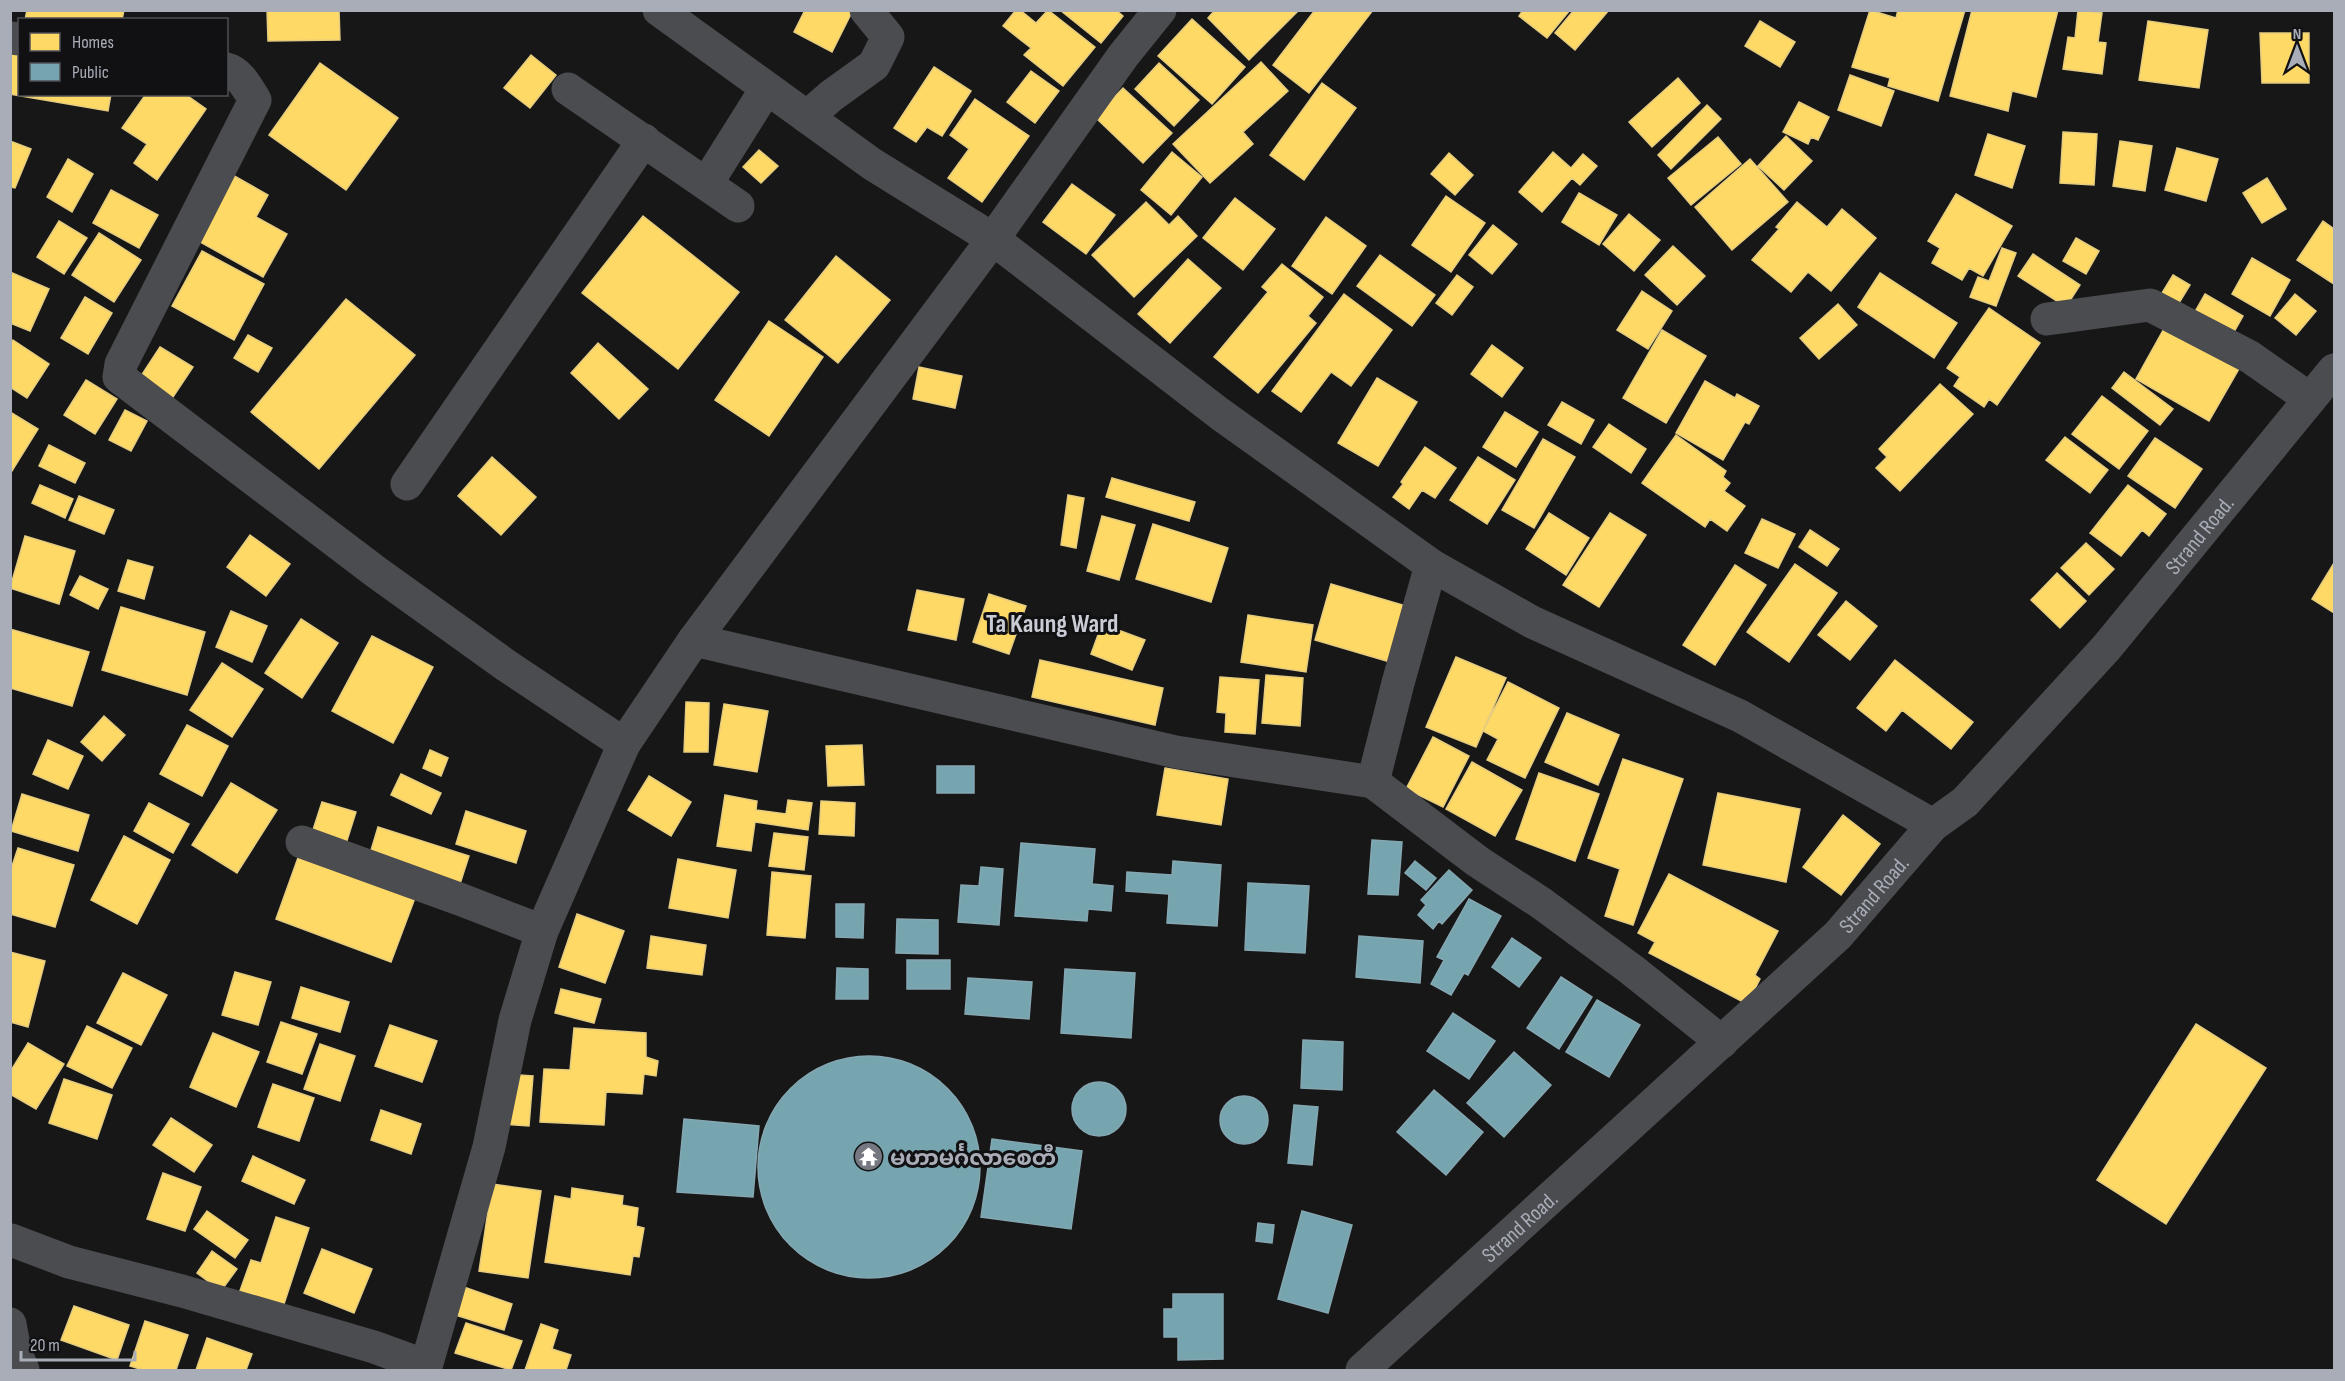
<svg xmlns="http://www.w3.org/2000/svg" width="2345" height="1381" viewBox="0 0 2345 1381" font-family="'Sofia Sans Condensed','Noto Sans Myanmar',sans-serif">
  <rect width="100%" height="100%" fill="#171717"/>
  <!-- homes -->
  <path fill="#ffd966" stroke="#e5cc7f" stroke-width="1.5" d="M27,10H124L122,20H25Z
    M267,10H339L340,40L268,41Z
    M805,10H853L832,52L794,32Z
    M1016,10H1020L1036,23L1048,10L1095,47L1063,86L1024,55L1031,48L1003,26Z
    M1060,10H1116L1123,16L1101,43Z
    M1215,10H1299L1249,60L1208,18Z
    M1315,10H1373L1309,93L1273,65Z
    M1523,10H1570L1547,38L1519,16Z
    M1574,10H1609L1575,50L1555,33Z
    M1870,10L1896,18L1898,10H1965L1938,101L1888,86L1890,78L1852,67Z
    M1972,10H2058L2036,97L2012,91L2008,111L1950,96Z
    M2078,10L2102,13L2098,42L2106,43L2102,74L2063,69L2068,37L2075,38Z
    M1192,19L1245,67L1212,104L1158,56Z
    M1760,21L1795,42L1780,67L1745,46Z
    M2148,21L2208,30L2199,88L2139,80Z
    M2260,33H2309V83H2262Z
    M10,46L20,47V94H111L108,111L10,94Z
    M531,55L556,75L530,108L504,88Z
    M1261,62L1288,91L1243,132L1253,144L1210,183L1173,144Z
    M320,63L398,118L346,190L269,135Z
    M1159,63L1199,100L1174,126L1135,89Z
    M934,67L971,91L942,136L927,127L916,142L894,128Z
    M1031,71L1059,91L1035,123L1007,102Z
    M1850,75L1894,91L1881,126L1838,110Z
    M1678,78L1700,103L1652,147L1629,122Z
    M1322,83L1356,108L1304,180L1270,155Z
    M1123,88L1172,133L1143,163L1095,117Z
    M146,94H185L206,109L157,180L134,163L147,144L122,128Z
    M975,99L1029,136L982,202L948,178L969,149L950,135Z
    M1799,102L1829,117L1818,140L1811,137L1808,144L1783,132Z
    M1707,105L1721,119L1671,169L1658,155Z
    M2063,132L2097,134L2094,185L2060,183Z
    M1988,134L2025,146L2012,188L1975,175Z
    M1786,136L1812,161L1784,190L1758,166Z
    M1718,137L1741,164L1691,205L1668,178Z
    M10,141L31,149L15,188L10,187Z
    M2120,141L2152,146L2145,191L2113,186Z
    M2177,148L2218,159L2206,201L2165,190Z
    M759,150L778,166L761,183L743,167Z
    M1172,152L1202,177L1171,215L1141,190Z
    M1553,152L1571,168L1583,154L1597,166L1580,185L1572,178L1542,212L1519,192Z
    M1449,153L1473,175L1455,195L1431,174Z
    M68,159L93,174L72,212L47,197Z
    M1750,159L1788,202L1732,250L1695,207Z
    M229,173L268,195L256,217L287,234L263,277L193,238Z
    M2267,178L2286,209L2262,223L2243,193Z
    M1072,184L1115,215L1086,254L1043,222Z
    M111,190L158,215L139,248L93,223Z
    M1579,193L1617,215L1599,245L1562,222Z
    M1956,194L2012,226L1983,276L1969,268L1962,280L1932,263L1940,248L1928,241Z
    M1446,196L1485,223L1451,272L1412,245Z
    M1235,198L1275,229L1243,270L1203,238Z
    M1146,202L1169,225L1178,216L1197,236L1134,297L1092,255Z
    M1797,202L1827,227L1842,209L1876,238L1831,291L1808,272L1791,292L1752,260L1779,229L1776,227Z
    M1629,214L1660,240L1634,271L1603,244Z
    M643,216L739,292L678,369L582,293Z
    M1326,217L1366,246L1332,294L1292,266Z
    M59,221L87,238L64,274L37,257Z
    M2323,221L2334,229V284L2297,260Z
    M1493,225L1517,244L1492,274L1469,255Z
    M99,233L141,260L114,302L72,275Z
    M2076,238L2099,251L2086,274L2063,261Z
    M1673,246L1705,276L1677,305L1645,275Z
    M2002,248L2016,253L1996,306L1970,297L1978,277L1989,281Z
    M202,251L264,284L234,340L172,306Z
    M2033,254L2080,285L2066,307L2018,276Z
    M1380,255L1435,295L1412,326L1357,286Z
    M836,256L890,300L838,363L785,320Z
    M2252,258L2290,280L2270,316L2232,294Z
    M1188,259L1221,288L1170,343L1138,314Z
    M1282,264L1323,297L1308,316L1316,323L1258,393L1214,357L1268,292L1262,287Z
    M10,272L49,289L30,331L10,323Z
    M1880,273L1957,323L1934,358L1858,307Z
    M1457,275L1473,287L1452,315L1436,303Z
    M2173,275L2190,285L2179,303L2162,293Z
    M1642,291L1672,311L1648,349L1617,330Z
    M1344,294L1392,330L1351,386L1331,372L1301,412L1272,391Z
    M2205,294L2243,316L2230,339L2192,317Z
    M2295,294L2316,311L2296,335L2275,318Z
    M85,297L112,313L88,354L61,338Z
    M346,299L415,355L319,469L251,412Z
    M1838,304L1857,325L1819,359L1800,338Z
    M1989,308L2040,343L1997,405L1989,399L1984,407L1954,386L1960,377L1947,368Z
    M769,321L823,357L769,436L715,400Z
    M2166,325L2240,367L2209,421L2136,379Z
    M1662,330L1706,356L1666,423L1623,398Z
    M248,335L272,348L258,372L234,358Z
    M13,340L49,364L27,398L10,387V344Z
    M598,343L648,389L619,419L571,373Z
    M1492,345L1523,368L1502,397L1471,374Z
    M160,347L193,367L169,403L137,382Z
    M919,367L962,376L955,408L913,399Z
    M2124,372L2173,409L2160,425L2112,388Z
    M1377,378L1417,402L1378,466L1338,443Z
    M86,380L117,399L95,434L64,415Z
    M1705,381L1735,398L1737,394L1759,406L1749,424L1745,422L1723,460L1676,433Z
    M1940,384L1973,414L1900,491L1876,468L1887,457L1879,449Z
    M2102,396L2148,431L2119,469L2072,434Z
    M1562,402L1594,420L1581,444L1548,425Z
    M125,410L147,421L131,451L109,440Z
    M10,412L38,429L10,474Z
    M1505,412L1538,432L1516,467L1483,447Z
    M1609,424L1646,449L1631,473L1593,447Z
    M1676,435L1726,471L1723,477L1730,483L1724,491L1745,506L1727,531L1710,519L1705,527L1642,483Z
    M2065,437L2108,470L2090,493L2046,460Z
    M2155,438L2202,469L2175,508L2128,476Z
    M1543,439L1575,457L1534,528L1502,510Z
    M49,445L85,463L75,483L39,466Z
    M1425,447L1456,468L1435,498L1422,490L1409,509L1393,497L1403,484L1401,482Z
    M492,457L536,497L501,535L458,496Z
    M1478,457L1515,480L1487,524L1450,500Z
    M1112,478L1195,502L1189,521L1106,497Z
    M40,485L73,499L65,518L32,503Z
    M2128,485L2166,514L2149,536L2142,530L2121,556L2090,533Z
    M1068,495L1084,498L1076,548L1061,545Z
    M79,496L114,510L104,534L69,520Z
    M1549,513L1589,538L1566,575L1526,549Z
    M1610,513L1646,535L1599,607L1563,585Z
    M1102,516L1135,525L1119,580L1087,571Z
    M1762,519L1795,534L1778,568L1745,553Z
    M1153,524L1228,548L1211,602L1136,579Z
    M1810,530L1839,549L1827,566L1799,547Z
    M250,535L290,564L266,596L227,567Z
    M25,536L75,551L59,604L10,588Z
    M2086,543L2114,569L2089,595L2061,568Z
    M128,560L153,567L144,599L118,591Z
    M2334,563V613L2312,599Z
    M1795,564L1837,593L1789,662L1747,632Z
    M1735,565L1766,585L1715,665L1683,645Z
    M2057,573L2086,601L2060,628L2031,600Z
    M80,576L108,589L98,609L70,595Z
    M1331,584L1406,606L1390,662L1315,640Z
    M917,590L964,599L956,640L908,630Z
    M989,594L1026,606L1009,654L973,642Z
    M1846,601L1877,626L1850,660L1818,635Z
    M121,607L205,632L187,695L102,670Z
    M231,611L267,626L252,662L216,647Z
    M1248,615L1313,625L1306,672L1241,662Z
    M301,619L338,643L302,698L265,673Z
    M1102,624L1145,640L1132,670L1091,654Z
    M10,629L89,652L72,706L10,688Z
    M372,636L433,667L393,743L332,711Z
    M1456,657L1506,678L1476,747L1426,727Z
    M1040,660L1163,688L1155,725L1032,697Z
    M1895,660L1973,722L1951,749L1902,710L1886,731L1857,708Z
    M222,663L263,689L232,737L190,710Z
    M1266,675L1303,678L1300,726L1262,723Z
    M1220,677L1259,680L1255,734L1225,732L1226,713L1217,712Z
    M1508,682L1559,708L1525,778L1487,760L1498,739L1483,731Z
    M686,702L709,703L708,752H684Z
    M724,704L768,711L757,772L714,765Z
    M1567,713L1619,735L1598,785L1545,762Z
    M104,716L125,735L102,761L81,742Z
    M187,725L228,746L202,796L160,774Z
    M1433,737L1469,756L1443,807L1406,789Z
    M48,740L83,756L68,789L33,774Z
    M862,745L864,785L828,786L826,746Z
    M430,750L448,758L441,776L423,768Z
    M1623,759L1683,779L1633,925L1605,916L1620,869L1588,858Z
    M1472,762L1522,790L1495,836L1446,809Z
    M1165,768L1228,779L1221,825L1157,815Z
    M1539,773L1599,794L1575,861L1516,839Z
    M401,774L441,793L431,814L391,795Z
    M649,776L691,802L671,836L628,810Z
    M231,783L277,810L237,873L192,845Z
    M1718,793L1800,809L1786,882L1703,865Z
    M22,794L89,815L78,851L11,831Z
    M725,795L757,801L756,810L786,814L788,800L812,803L808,830L755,822L751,851L717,846Z
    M821,801L855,803L854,836L819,834Z
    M322,802L356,812L344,850L310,839Z
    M149,803L189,824L173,853L134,831Z
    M466,811L526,831L516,863L456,844Z
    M1843,815L1880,844L1841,895L1803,867Z
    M378,827L469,856L459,887L369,857Z
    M774,833L808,837L804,870L769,866Z
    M124,836L170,860L137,924L91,900Z
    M18,848L74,865L55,927L10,914V872Z
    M299,855L415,898L391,962L276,919Z
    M678,859L736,870L728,918L669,908Z
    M772,872L811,876L805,938L767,935Z
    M1669,874L1778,931L1755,975L1760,979L1747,1004L1649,953L1655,942L1638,933Z
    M577,914L624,931L605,983L559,967Z
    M651,936L706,945L702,975L647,968Z
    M10,952L45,961L28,1027L10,1022Z
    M235,972L271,982L258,1025L222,1015Z
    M123,973L167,995L141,1045L97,1023Z
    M301,987L349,1002L340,1032L292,1018Z
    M561,989L601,999L594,1023L555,1013Z
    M281,1022L317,1034L302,1074L267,1062Z
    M2196,1024L2266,1068L2166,1224L2097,1180Z
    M390,1025L437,1041L422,1082L375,1066Z
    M87,1026L132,1048L112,1088L67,1066Z
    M574,1028L646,1033V1057L658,1061L656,1076L644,1074L642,1094L606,1092L604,1125L540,1122L544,1069L570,1070Z
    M213,1033L259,1052L236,1107L190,1087Z
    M28,1043L64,1064L36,1109L10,1094V1072Z
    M320,1044L355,1056L340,1101L304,1089Z
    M505,1074L533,1076L529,1126L501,1124Z
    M64,1079L112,1095L97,1139L49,1123Z
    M273,1084L314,1098L299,1141L258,1127Z
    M381,1110L421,1124L411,1154L371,1140Z
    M171,1118L212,1145L194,1172L153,1145Z
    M253,1156L305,1180L294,1204L242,1181Z
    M163,1173L201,1187L185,1231L147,1219Z
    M492,1184L541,1191L528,1278L479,1271Z
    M572,1188L623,1196L622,1205L638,1208L636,1226L644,1228L639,1257L633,1256L630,1275L545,1262L555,1196L571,1199Z
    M207,1211L248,1240L235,1258L194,1229Z
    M276,1217L309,1228L281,1313L237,1299L251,1260L261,1263Z
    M322,1249L372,1269L354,1313L304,1293Z
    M212,1251L237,1269L221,1291L197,1273Z
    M461,1286L512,1304L504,1330L452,1314Z
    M74,1306L129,1325L117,1360L61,1340Z
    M145,1321L188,1335L176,1370H143L130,1366Z
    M466,1323L522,1341L511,1370L455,1353Z
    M541,1324L558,1330L552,1349L571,1355L566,1370H525Z
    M207,1338L252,1354L246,1370H196Z"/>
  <!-- public -->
  <path fill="#76a5af" stroke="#85a7b2" stroke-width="1.5" d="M937,766H974V793H937Z
    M1372,840L1402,842L1398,895L1368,894Z
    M1021,843L1095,849L1092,884L1113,886L1111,911L1088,909L1087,921L1015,916Z
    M1173,861L1221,865L1217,926L1167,923L1169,894L1126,891L1127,872L1172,875Z
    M1415,861L1436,878L1426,890L1405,873Z
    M981,867L1003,869L999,925L958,922L961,885L979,886Z
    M1449,870L1472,890L1442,924L1439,921L1433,929L1418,915L1426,905L1421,900Z
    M1248,883L1309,886L1305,953L1245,950Z
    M1469,899L1501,916L1468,975L1464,973L1451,995L1431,984L1444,960L1437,957Z
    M836,904H864L863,938L836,937Z
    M897,919L938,920V954L896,953Z
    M1359,936L1423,941L1420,983L1356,977Z
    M1512,938L1541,958L1519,987L1492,967Z
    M907,960H950V989H907Z
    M837,968L868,969V999H836Z
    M1065,969L1135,973L1131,1038L1061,1033Z
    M1561,977L1592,997L1559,1049L1527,1028Z
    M968,978L1032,982L1029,1019L965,1014Z
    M1597,1000L1640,1025L1609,1077L1566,1052Z
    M1453,1013L1495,1041L1469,1079L1427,1051Z
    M1303,1040L1343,1042L1342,1090L1301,1088Z
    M1514,1052L1551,1085L1504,1137L1467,1103Z
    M758 1167a111 111 0 1 1 222 0a111 111 0 1 1-222 0Z
    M1072 1109a27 27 0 1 1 54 0a27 27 0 1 1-54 0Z
    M1434,1090L1483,1132L1446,1175L1397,1132Z
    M1220 1120a24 24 0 1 1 48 0a24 24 0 1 1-48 0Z
    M1294,1105L1318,1107L1312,1165L1288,1163Z
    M684,1119L759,1126L753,1197L677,1192Z
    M992,1139L1082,1151L1071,1229L981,1217Z
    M1302,1211L1352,1225L1328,1313L1278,1299Z
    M1258,1223L1274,1225L1272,1243L1256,1241Z
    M1173,1294H1223V1359L1178,1360V1337H1164V1309H1173Z"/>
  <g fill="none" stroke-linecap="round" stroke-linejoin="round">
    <!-- street -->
    <g stroke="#4b4c50" stroke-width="33">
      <path d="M659,10L872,164L993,239L1220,414L1431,565L1532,622L1740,716L1933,825"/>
      <path d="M10,38L20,39"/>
      <path d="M226,69C240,72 248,89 255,100L121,364L119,377L376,572L507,666L624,744"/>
      <path d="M568,89L738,206"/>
      <path d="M807,117L831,96L874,65L888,37L866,10"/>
      <path d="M707,183L766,89"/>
      <path d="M2047,319L2150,305L2250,357L2310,399"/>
      <path d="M407,484L644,140"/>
      <path d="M694,640L1176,752L1373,782L1477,861L1541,903L1632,970L1722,1042"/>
      <path d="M1373,782L1398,683L1431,565"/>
      <path d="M302,842L462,900L542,931"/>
      <path d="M11,1240L69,1262L182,1291L374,1347L426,1366"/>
      <path d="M10,1324L15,1351L23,1370"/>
      <path d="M425,1370L489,1147L515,1020L542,931L624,744L694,640L993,239L1123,56L1160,10"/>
      <path id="s1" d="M1362,1370L1838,935L1933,825L1965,802L2107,647L2334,370"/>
    </g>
  </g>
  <!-- icons -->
  <defs>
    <symbol id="temple-disc" viewBox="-11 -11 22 22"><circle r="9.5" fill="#757880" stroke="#111113"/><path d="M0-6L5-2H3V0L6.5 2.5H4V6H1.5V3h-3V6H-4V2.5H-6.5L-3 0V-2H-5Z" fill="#fff"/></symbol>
  </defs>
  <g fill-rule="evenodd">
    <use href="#temple-disc" x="852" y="1140" width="33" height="33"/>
  </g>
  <g text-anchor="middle" stroke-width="6" stroke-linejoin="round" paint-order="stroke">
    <!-- street labels -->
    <g font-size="22" fill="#a8adb8" stroke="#111113">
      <text dy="8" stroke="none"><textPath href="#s1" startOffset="1185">Strand Road.</textPath></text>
      <text dy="8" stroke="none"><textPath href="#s1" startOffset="699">Strand Road.</textPath></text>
      <text dy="8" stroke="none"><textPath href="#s1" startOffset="213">Strand Road.</textPath></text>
    </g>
    <!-- poi labels -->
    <g font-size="22" font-weight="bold" fill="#a8adb8" stroke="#111113" text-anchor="start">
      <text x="890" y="1165">မဟာမင်္ဂလာစေတီ</text>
    </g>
    <!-- quarter labels -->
    <g font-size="26" font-weight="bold" fill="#c9ccd4" stroke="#111113">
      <text x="1052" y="632">Ta Kaung Ward</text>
    </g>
  </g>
  <!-- border -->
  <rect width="2345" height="1381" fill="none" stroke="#a8adb8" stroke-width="24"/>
  <!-- legend -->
  <rect x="18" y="18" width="210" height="78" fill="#111113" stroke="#4d4f55" stroke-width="1.5"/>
  <rect x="30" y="33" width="30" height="18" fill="#ffd966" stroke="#4d4f55" stroke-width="1.5"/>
  <text x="72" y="48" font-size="18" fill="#a8adb8">Homes</text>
  <rect x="30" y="63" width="30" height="18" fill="#76a5af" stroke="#4d4f55" stroke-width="1.5"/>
  <text x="72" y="78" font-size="18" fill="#a8adb8">Public</text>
  <!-- north arrow -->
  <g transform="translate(2297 48)" stroke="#111113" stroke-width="4.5" paint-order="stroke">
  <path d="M0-4.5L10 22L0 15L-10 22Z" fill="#a8adb8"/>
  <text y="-9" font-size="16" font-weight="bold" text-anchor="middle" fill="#a8adb8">N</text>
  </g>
  <!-- scale -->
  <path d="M21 1351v9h114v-9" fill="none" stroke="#a8adb8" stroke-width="3"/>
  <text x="30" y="1351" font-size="18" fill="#a8adb8" stroke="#111113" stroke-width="4.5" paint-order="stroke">20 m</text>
</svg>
